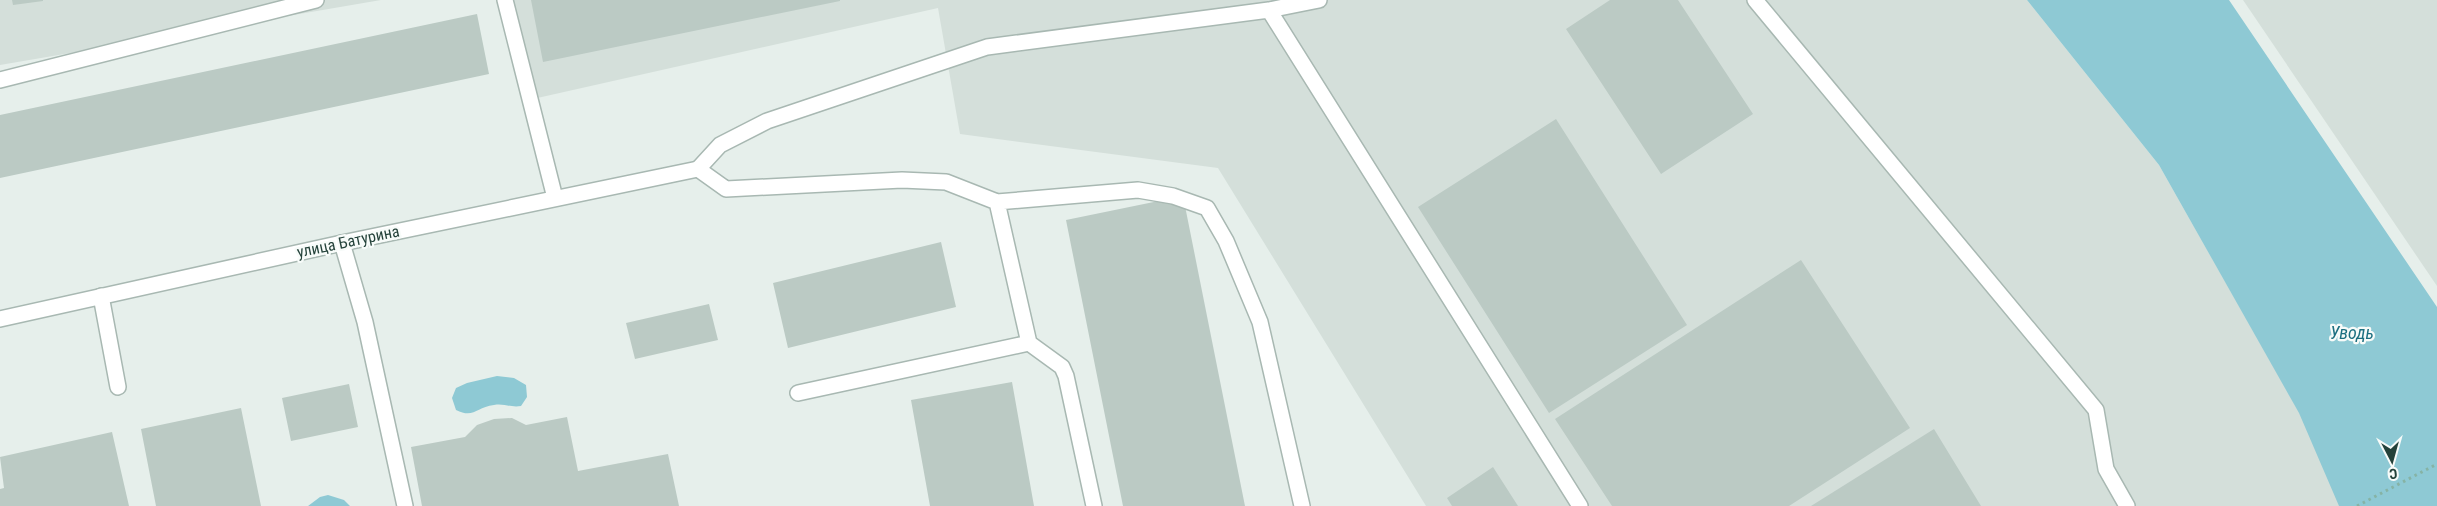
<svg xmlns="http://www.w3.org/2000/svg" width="2437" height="506" viewBox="0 0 2437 506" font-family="'Roboto Condensed',sans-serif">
  <rect width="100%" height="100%" fill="#e6efeb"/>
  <!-- built -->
  <path fill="#d4dfda" d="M0,0H381L0,65Z
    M500,0H2027L2159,165L2299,412L2346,506H1426L1218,168L960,134L938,8L524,101Z
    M2243,0H2437V286Z"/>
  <!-- water -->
  <path fill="#8ec9d4" d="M2027,0H2229L2437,307V506H2339L2299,413L2159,165Z
    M497,376L514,378L526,385L527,397L521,406C511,408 504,403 494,405C476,407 474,419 456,410L452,398L456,388L467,383Z
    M328,495L344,500L350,506H308L320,497Z"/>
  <!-- building -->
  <path fill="#bbcac4" d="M12,0H43V1L13,5Z
    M531,0H840V1L543,62Z
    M1610,0H1678L1753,114L1661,174L1566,29Z
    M477,14L489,74L0,178V115Z
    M1556,119L1687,325L1549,413L1418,207Z
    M1183,196L1245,506H1123L1066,220Z
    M941,242L956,307L788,348L773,283Z
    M1801,260L1910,428L1789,506H1612L1555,419Z
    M709,304L718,340L635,359L626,323Z
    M1012,382L1034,506H930L911,400Z
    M349,384L358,427L291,441L282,398Z
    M241,408L261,506H156L141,429Z
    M567,417L578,471L668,454L679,506H422L411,447L465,437L477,425L494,419L512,418L526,425Z
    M1934,429L1981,506H1811Z
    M112,432L129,506H0V489L4,488L0,457Z
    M1493,467L1518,506H1452L1447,498Z"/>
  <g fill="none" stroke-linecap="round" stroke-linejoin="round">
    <defs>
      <path id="lane" d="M505,0L555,198
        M1755,0L2096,410L2106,469L2127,506
        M1269,10L1580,506
        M0,80L316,0
        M997,202L1029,343L1062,367L1066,376L1094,506
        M342,243L365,322L405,506
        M101,296L118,387
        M798,393L1029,343
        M1302,506L1260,322L1226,241L1207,208L1173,196L1138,190L997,202L946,182L902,180L726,189L698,169L720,145L767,121L987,47L1269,10L1319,0"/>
      <path id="street" d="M0,319L342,243L698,169"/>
    </defs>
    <!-- lane casing -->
    <use href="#lane" stroke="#a8b8b2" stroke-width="18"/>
    <!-- street casing -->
    <use href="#street" stroke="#a8b8b2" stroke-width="18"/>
    <!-- path -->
    <path stroke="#86b3a5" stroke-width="3" stroke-dasharray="2.5 4" stroke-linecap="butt" d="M2357,506L2437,464"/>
    <!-- lane -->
    <use href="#lane" stroke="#fff" stroke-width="15"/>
    <!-- street -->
    <use href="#street" stroke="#fff" stroke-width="15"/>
  </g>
  <g text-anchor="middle" stroke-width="4.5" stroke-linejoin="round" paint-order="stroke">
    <!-- street labels -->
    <g font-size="16" fill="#24423a" stroke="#f7fbf9">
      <text transform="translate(348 241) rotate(-12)" y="6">улица Батурина</text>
    </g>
    <!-- water labels -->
    <g font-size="18" font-style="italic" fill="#1c6f80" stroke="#f7fbf9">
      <text x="2352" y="339">Уводь</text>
    </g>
  </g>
  <!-- north arrow -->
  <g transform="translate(2392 461) rotate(174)" stroke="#f7fbf9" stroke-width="4" paint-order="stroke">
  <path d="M0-4L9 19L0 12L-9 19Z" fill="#24423a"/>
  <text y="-8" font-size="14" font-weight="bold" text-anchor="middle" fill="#24423a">С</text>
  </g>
</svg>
